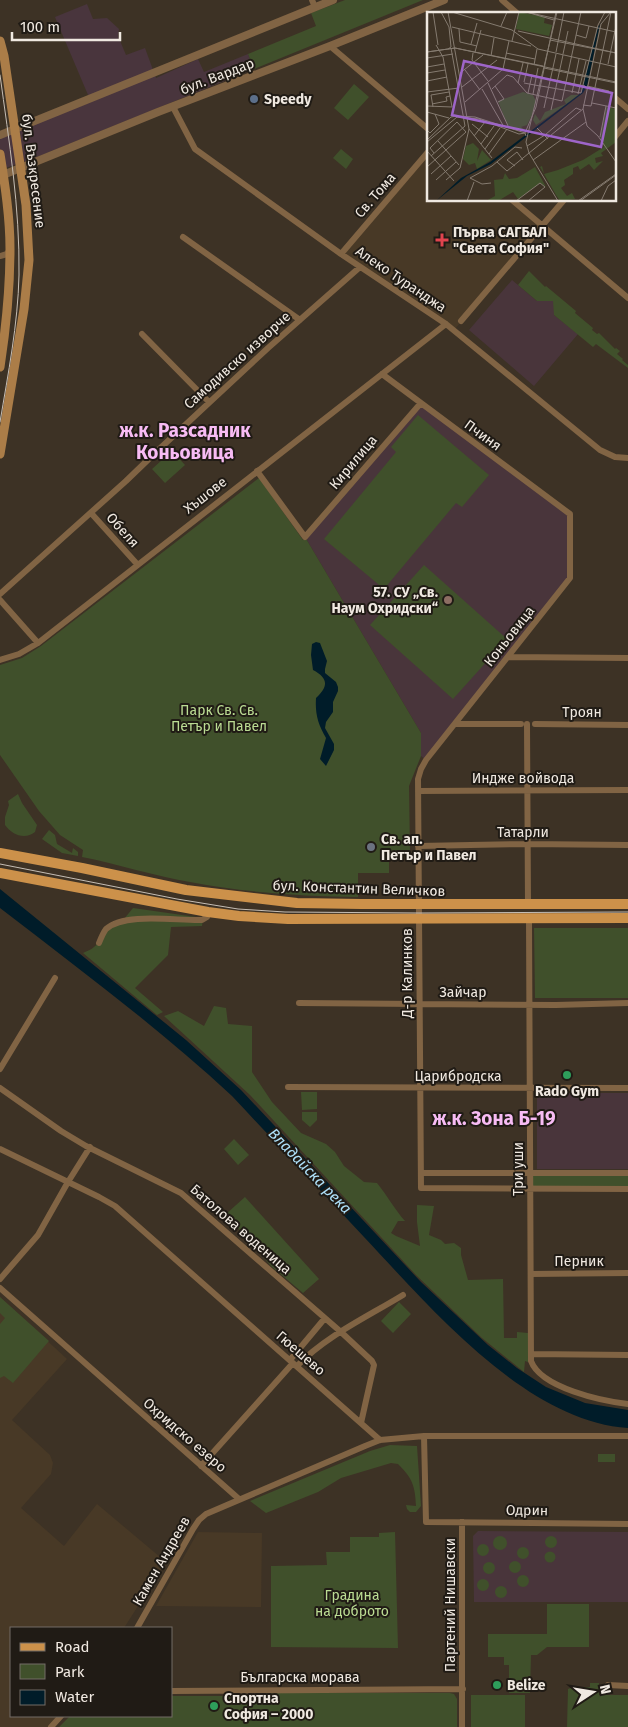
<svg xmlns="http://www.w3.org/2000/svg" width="628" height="1727" viewBox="0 0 628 1727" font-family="'Fira Sans',sans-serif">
  <rect width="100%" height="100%" fill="#3d3225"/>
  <!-- commercial -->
  <path fill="#49353d" d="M87,4L93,19L107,18L119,29L118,36L126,55L145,48L156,78L198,59L204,72L248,54L254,69L37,157L0,170V138L91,102L55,17Z"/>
  <!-- built -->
  <path fill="#483926" d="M428,152V200H512L543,226L454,330L341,254Z
    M0,1297L67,1359L12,1420L50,1455L53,1463L51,1474L21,1508L64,1546L97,1504L166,1562L124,1628H11V1716H59L48,1727H0Z
    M198,1532L262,1533L261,1607L156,1606Z"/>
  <!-- education -->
  <path fill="#49353b" d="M512,280L537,301H554V315L578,334L534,386L469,330Z
    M420,404L570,514V578L426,760L421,756V733L305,537Z
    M537,1093H628V1169H537Z
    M478,1531L628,1532V1602H474L473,1536Z"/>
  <!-- green -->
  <path fill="#40502b" d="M345,0H423L254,69L248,54L316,26L311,13Z
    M354,84L369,97L348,120L334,108Z
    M341,149L353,159L346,169L333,158Z
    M529,271L545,287L546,286L576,311L575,313L593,328L592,330L597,334L599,333L615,349L616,348L620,351L617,354L623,359L622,360L628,365V368L596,344L593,347L554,315L553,301H537L518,285Z
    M418,415L489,475L462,507L456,503L384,589L324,539L396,452L391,447Z
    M172,451L185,465L165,483L152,469Z
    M259,478L303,540L305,537L421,733V756L409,786L410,852L389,853V873H358V897C302,896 246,893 190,882C154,876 118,864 82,857L83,850L60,835L39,811L0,755V665L22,658L41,646Z
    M424,565L507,639L453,699L370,625Z
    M18,794L22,803L37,825L35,832C25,840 12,835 5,825V817L9,805L8,801Z
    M49,830L55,835L57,844L72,853L73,848L78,852V856L62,853L42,839Z
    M133,908L203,918L202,926L171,927L168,955L135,988L163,1012L157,1015L83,953C86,951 91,950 94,947C108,936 98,923 124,919Z
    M534,928H628V998H535Z
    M214,1006L226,1008L228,1024L252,1026V1072L272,1102L301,1133L326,1144L335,1152L344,1166L364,1182L377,1183C387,1195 395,1210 405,1221H398L391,1233L396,1236L420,1246L417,1222V1205L434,1206L429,1235L441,1240L445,1244L454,1243L461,1248V1255L468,1280L503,1279L504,1338H517V1332L528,1333V1362L525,1361L524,1372L482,1338L416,1275L250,1095L164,1016L178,1011L204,1026Z
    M301,1092H317V1109L302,1110Z
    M302,1112H317V1120L310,1127L302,1120Z
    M234,1139L249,1155L238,1165L224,1149Z
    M530,1173H628V1189H530Z
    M245,1197L319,1279L303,1293L271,1266L226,1214Z
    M0,1297L49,1341L13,1383L4,1376L0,1378V1324L5,1318L0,1313Z
    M399,1302L411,1314L393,1333L381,1321Z
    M390,1445L417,1446L421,1506L416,1512H410L407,1509L406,1505L416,1506C415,1486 413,1479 398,1464L391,1463L341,1478L318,1492L266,1513L250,1501L370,1451Z
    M598,1454H615V1462H598Z
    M395,1532L398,1648L271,1647V1566L327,1565L326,1552H350V1537H379V1533Z
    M545 1542a6 6 0 1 1 12 0a6 6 0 1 1-12 0Z
    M493 1543a7 7 0 1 1 14 0a7 7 0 1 1-14 0Z
    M477 1550a6 6 0 1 1 12 0a6 6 0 1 1-12 0Z
    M517 1553a6 6 0 1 1 12 0a6 6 0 1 1-12 0Z
    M544.5 1557a5.5 5.5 0 1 1 11 0a5.5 5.5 0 1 1-11 0Z
    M509 1567a6 6 0 1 1 12 0a6 6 0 1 1-12 0Z
    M483 1568a6 6 0 1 1 12 0a6 6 0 1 1-12 0Z
    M517 1581a6 6 0 1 1 12 0a6 6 0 1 1-12 0Z
    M477 1585a6 6 0 1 1 12 0a6 6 0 1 1-12 0Z
    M495 1592a6 6 0 1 1 12 0a6 6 0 1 1-12 0Z
    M547,1604H589V1647H547L537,1655H531L530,1693H509V1665H504V1657H488V1634H547Z
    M590,1683H599V1695H628V1727H567L568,1689L573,1687H590Z
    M263,1693H450L454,1694L457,1699V1727H59L70,1716H171V1696H256Z
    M471,1695H525V1727H471Z"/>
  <!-- water -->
  <path fill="#001c29" d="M316,642L320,643L327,661L325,669V673L336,682L338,687V691L333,702V712L326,722L325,728L334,744V750L326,766L320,759L326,738C318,724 315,714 316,698C329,686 328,678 313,670L311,655L312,644Z
    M0,889L186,1040L241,1090L421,1282L488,1345L517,1368L546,1387L585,1403L628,1410V1428C525,1421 430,1307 364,1237C320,1190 276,1143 232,1096C159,1028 79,969 0,908Z"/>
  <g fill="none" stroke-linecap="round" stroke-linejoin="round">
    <!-- minor -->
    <path stroke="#816444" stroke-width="6" d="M312,0L315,7
      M502,0L518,14
      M330,46L428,129
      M614,97L628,109
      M173,107L195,149L341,254L446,324L600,450L615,457L628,458
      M614,138L628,121
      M512,200L628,298
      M183,237L300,320
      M341,254L428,152
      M0,256L7,254L10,249
      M461,321L564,200
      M142,334L209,402
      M382,374L570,514V578L426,760L421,769L418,779L421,1188L628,1189
      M257,471L305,537L420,404
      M91,513L137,564
      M0,594L126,481L154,454L268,348L360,267
      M0,600L38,643
      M508,657L628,658
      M0,660L19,654L38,643L446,324
      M456,724H521
      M527,724L528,904
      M535,724L628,725
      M418,791L628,790
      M418,846L527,844L628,845
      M529,918L531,1361C541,1388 602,1401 628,1404
      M99,943C101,938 103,933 106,929C125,912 177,921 202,920L207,917L208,912
      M299,1003L556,1005L628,1003
      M0,1069L55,978
      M288,1087L628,1088
      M0,1088L61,1131L86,1146L181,1193L341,1332L372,1361L374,1365L361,1423
      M0,1149L99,1197L115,1206L380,1440
      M421,1173H628
      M531,1274L628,1273
      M0,1279L38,1235L68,1182L90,1147
      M0,1288L239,1499
      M531,1354L628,1355
      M290,1360L325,1318
      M297,1366C326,1336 367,1317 403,1295
      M424,1436L426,1522L628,1524
      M201,1466L293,1363
      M462,1522V1727
      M137,1628L193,1529L199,1520L206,1514L365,1446L380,1440L424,1436H628
      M608,1685L628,1686
      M171,1691L463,1689
      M51,1727L61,1716"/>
    <!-- tertiary -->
    <path stroke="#816444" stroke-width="8" d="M0,135L333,0
      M3,175L158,112L330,46L444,0"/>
    <!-- secondary -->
    <path stroke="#ab7d48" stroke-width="9" d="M0,41L4,56L26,205L29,260L24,309L0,454
      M0,154C5,185 10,217 10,249C10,289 6,328 0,367"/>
    <!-- primary -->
    <path stroke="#cc914a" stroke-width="10" d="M0,853L82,868L186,890L297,903L361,904H628
      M0,873L208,912L239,916L288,919L628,918"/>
    <!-- tram -->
    <path stroke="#c6beb5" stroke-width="1" d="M0,75C9,141 20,208 19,275C18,324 8,374 0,422
      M0,864L177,899L238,909L285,912L419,913L628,912"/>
  </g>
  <!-- markers -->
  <circle fill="#5c6f8a" stroke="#201b15" stroke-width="2" cx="254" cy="99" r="5"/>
  <path fill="#e0444e" stroke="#201b15" stroke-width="2" d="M439.5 232.5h5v5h5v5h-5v5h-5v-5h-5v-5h5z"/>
  <circle fill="#8d6e63" stroke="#201b15" stroke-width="2" cx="448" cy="600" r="5"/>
  <circle fill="#6b7280" stroke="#201b15" stroke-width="2" cx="371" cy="847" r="5"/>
  <g fill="#2e9e5b" stroke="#201b15" stroke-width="2">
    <circle cx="567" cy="1075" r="5"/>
    <circle cx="497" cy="1685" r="5"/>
    <circle cx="214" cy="1706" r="5"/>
  </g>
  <g text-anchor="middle" stroke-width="4" stroke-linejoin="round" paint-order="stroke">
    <!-- street labels -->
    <g font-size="14" fill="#f0e9e1" stroke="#201b15">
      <text transform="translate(217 76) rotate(-21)" y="5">бул. Вардар</text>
      <text transform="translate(34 171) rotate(83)" y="5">бул. Възкресение</text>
      <text transform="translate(375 195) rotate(-49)" y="5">Св. Тома</text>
      <text transform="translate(401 279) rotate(34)" y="5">Алеко Туранджа</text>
      <text transform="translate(237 360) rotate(-42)" y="5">Самодивско изворче</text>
      <text transform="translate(483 435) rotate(36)" y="5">Пчиня</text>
      <text transform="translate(353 462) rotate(-50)" y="5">Кирилица</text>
      <text transform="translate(205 495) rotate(-38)" y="5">Хъшове</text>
      <text transform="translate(123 530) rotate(48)" y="5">Обеля</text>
      <text transform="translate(509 636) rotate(-52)" y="5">Коньовица</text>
      <text x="582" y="717">Троян</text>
      <text x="523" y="783">Индже войвода</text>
      <text x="523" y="837">Татарли</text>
      <text transform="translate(359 888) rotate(2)" y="5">бул. Константин Величков</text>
      <text transform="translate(407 973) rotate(-90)" y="5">Д-р Калинков</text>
      <text x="463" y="997">Зайчар</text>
      <text x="458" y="1081">Царибродска</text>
      <text transform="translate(518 1169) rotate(-90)" y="5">Три уши</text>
      <text transform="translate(241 1229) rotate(41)" y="5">Батолова воденица</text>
      <text x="579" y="1266">Перник</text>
      <text transform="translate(301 1353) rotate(41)" y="5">Гюешево</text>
      <text transform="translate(185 1435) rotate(41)" y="5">Охридско езеро</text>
      <text transform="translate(527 1510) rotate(1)" y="5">Одрин</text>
      <text transform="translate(161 1561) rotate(-60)" y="5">Камен Андреев</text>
      <text transform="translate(450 1605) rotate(-90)" y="5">Партений Нишавски</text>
      <text x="300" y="1682">Българска морава</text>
    </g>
    <!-- poi labels -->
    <g font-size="14" font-weight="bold" fill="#f0e9e1" stroke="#201b15" text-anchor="start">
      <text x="264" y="104">Speedy</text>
      <text x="453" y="237">Първа САГБАЛ<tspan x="453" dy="16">"Света София"</tspan></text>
      <text x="438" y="597" text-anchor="end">57. СУ „Св.<tspan x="438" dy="16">Наум Охридски“</tspan></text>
      <text x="381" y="844">Св. ап.<tspan x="381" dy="16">Петър и Павел</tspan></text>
      <text x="567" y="1096" text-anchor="middle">Rado Gym</text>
      <text x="507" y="1690">Belize</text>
      <text x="224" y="1703">Спортна<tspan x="224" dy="16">София – 2000</tspan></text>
    </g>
    <!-- park labels -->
    <g font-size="14" fill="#bbdc93" stroke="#201b15">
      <text x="219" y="715">Парк Св. Св.<tspan x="219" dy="16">Петър и Павел</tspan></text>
      <text x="352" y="1600">Градина<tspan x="352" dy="16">на доброто</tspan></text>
    </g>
    <!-- water labels -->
    <g font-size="15" font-style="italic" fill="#aee0f9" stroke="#201b15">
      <text transform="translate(310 1171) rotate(46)" y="5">Владайска река</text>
    </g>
    <!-- district labels -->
    <g font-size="19" font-weight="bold" fill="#f7bbf4" stroke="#201b15">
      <text x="185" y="437">ж.к. Разсадник<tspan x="185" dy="22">Коньовица</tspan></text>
      <text x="494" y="1125">ж.к. Зона Б-19</text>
    </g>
  </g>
  <!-- overview -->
  <g transform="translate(427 12)">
    <rect width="189" height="189" fill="#3d3225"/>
    <path d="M92,0L118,5L117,11L125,13L122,24L89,17ZM96,80L106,83L109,89L105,103L100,113L94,115L97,117H82L71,89ZM144,83H153L109,113L106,108L108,102L113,109L118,100L139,92L137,88ZM179,95L189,97V130L174,141L176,144L168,146L169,151L176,149L167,158L162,152L153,158L151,154L146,156V162L137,168L138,173L134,176L140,184L145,181L148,187L133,189L129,183L113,155L115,154L117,162L131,158L156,148L177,135L173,126ZM46,131L52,137L50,149L55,138L64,148L50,157L48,151L42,153L36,147L39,134ZM108,155L119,175L113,171L91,187L86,180L71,189H59L68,184L67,168L76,167L78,161L82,167L90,166Z" fill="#40502b"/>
    <path d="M182,0L173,12L160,74L156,81L64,152L40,164L9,189L34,166L63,150L154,81L171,15Z" fill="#001c29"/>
    <path fill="none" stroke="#857b70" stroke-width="1" d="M6,0L11,33M14,0L22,15L24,35L21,37M21,0L42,117L65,146M25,0L85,18L111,37L189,55M99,0L189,20M99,0L127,8M130,0L99,130L102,141L131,189M184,0L174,12L156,97L160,114L171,124L189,150M74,14L80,0M25,15L104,34M32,17L33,30L50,34M91,19L189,41M149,23L159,26L162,14M123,28L189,41M85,29L92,0M44,32L50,11M0,40L28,36L116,54M0,40L28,36L189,70M48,40L54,18M129,40L137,0M46,41L45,48L61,69M79,41L108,47M136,42L141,19M64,44L67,26M0,46L26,42M181,52L189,14M107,53L110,37M0,55L17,52M117,56L189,71M76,57L114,65M76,57L82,29M38,58L53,78M0,61L18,58M33,61L56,43M123,67L158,74M0,69L20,65M97,70L101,52M61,71L82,116M91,71L96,51M97,71L113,74M68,74L77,87L71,90M114,74L154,81L171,13L178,0M160,74L182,79M35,75L70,48M55,77L77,115M65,77L80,63L86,65L100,81L135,89L154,0M0,80L32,76M101,81L105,63M145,81L152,47M106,82L111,56M151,82L159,49M38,90L76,57M165,91L189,96M5,92L20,89L19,85L23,84M156,93L164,94L184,0M0,94L25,95L16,45L9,33M6,95L4,83L22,80M117,96L129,42M124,98L136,43M0,100L22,106M45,112L61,125M110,116L121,127M0,118L3,121L12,112L8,102M47,124L58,110M173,125L179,94M0,128L24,105L30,104L48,105L98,121L99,124M11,129L32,153M0,130L30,105L52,107L92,122L98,121L109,95L129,0M54,132L67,114M100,134L118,123L149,96L154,98M58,137L73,116M0,139L27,169M62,142L80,117M4,144L38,114L24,36M106,148L159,110M70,150L80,159L156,97M88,154L80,148L90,140L96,148M0,155L39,120L30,110L3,136L7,141M4,162L24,144M9,168L29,150M19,168L33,156L42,117M64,171L55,172L43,166L65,154L88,135L95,136M40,189L47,170M89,189L113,171L118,175L101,189M151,189L189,162M153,189L189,163M174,189L181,174L189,168"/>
    <path fill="#9e65c9" fill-opacity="0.15" stroke="#9e65c9" stroke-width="2.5" d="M37,49L185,81L174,135L25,103Z"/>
    <rect width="189" height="189" fill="none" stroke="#f0e9e1" stroke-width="2.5"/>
  </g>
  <!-- legend -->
  <rect x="10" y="1627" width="162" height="90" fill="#201b15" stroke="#736d67"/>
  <rect x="20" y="1643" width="25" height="8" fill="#cc914a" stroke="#736d67"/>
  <text x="55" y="1652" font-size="15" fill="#f0e9e1">Road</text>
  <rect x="20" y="1664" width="25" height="15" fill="#40502b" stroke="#736d67"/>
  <text x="55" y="1677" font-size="15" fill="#f0e9e1">Park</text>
  <rect x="20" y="1690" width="25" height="15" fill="#001c29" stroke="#736d67"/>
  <text x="55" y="1702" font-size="15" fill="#f0e9e1">Water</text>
  <!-- north arrow -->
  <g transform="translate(593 1692) rotate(78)" stroke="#201b15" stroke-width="4" paint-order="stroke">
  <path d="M0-4L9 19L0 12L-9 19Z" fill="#f0e9e1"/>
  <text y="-8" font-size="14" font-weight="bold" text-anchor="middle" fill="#f0e9e1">N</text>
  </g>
  <!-- scale -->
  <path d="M12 32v8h108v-8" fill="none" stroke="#f0e9e1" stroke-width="2.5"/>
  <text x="20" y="32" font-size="15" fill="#f0e9e1" stroke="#201b15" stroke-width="4" paint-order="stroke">100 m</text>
</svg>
